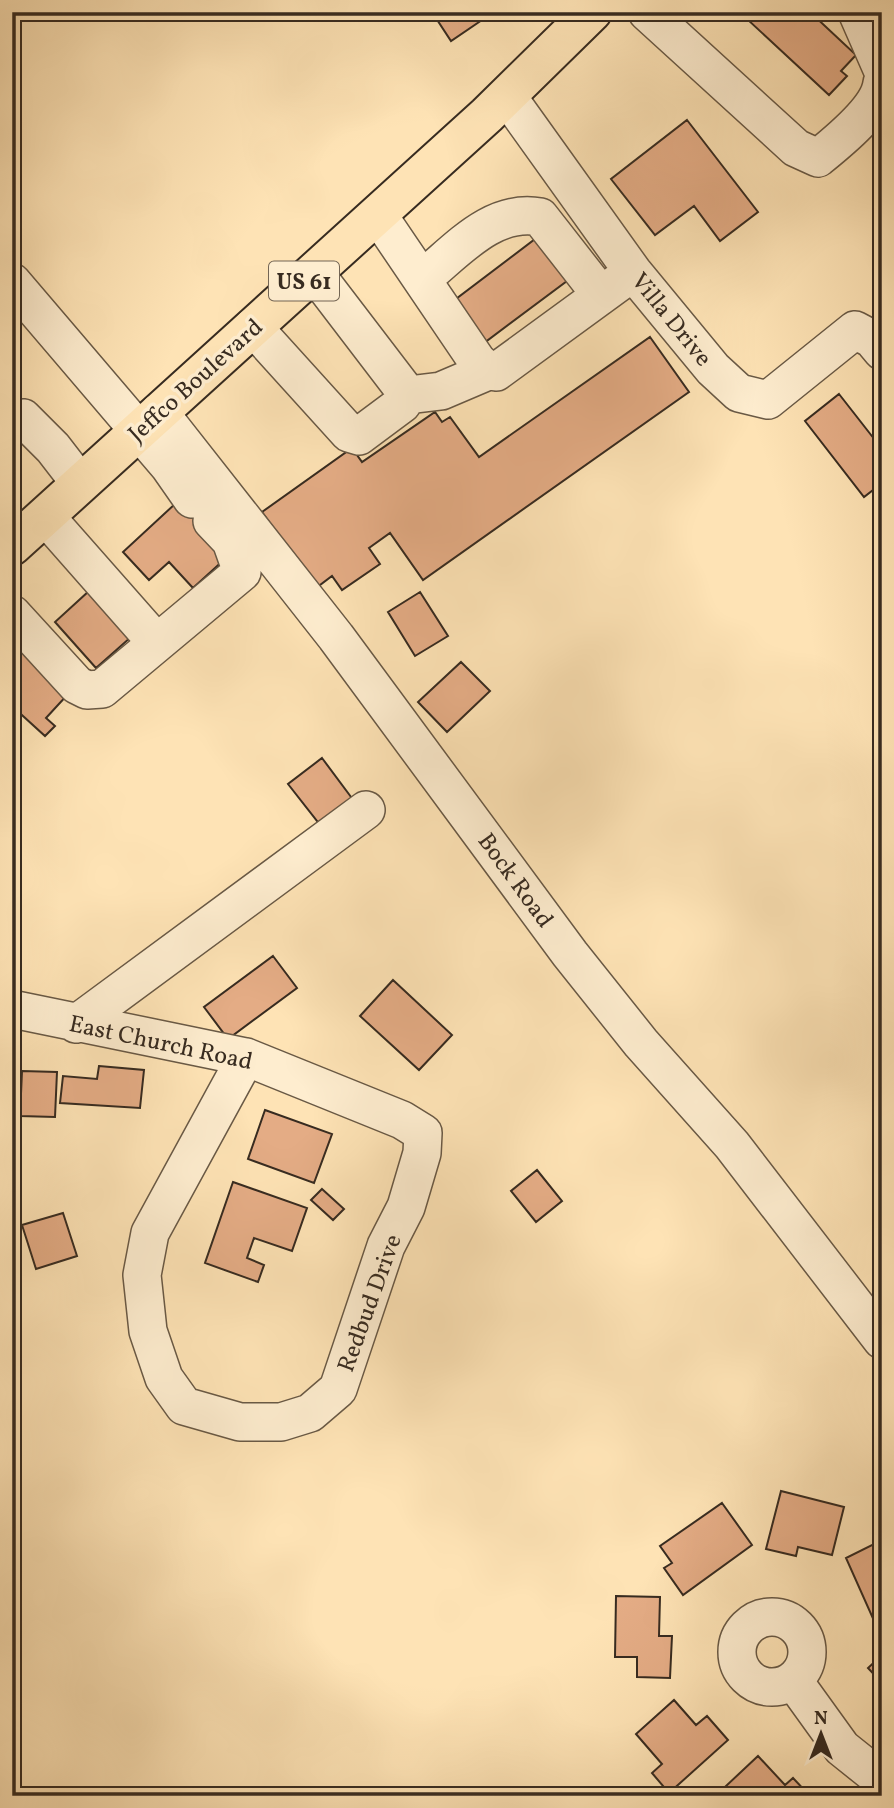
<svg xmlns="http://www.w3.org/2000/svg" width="894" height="1808" viewBox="0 0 894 1808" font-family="Vollkorn,serif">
  <rect width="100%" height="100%" fill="#fee3b5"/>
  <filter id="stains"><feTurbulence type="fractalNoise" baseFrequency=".00286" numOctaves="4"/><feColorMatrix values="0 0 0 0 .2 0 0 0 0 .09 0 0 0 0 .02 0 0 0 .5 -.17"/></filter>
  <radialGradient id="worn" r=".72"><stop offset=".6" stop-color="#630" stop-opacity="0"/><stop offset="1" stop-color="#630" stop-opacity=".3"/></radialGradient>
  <!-- building -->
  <path fill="#e4ac85" stroke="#372b20" stroke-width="2" d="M432,12H477L482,20L451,41Z
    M753,12H810L856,55L841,71L847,76L829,95L747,19Z
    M687,120L758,212L720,241L694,206L655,235L611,179Z
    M543,233L575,275L484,343L452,302Z
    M650,337L689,392L423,580L390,533L369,548L380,564L342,590L332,576L316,588L262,512L352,448L362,462L435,412L442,422L450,417L479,457Z
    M839,394L882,449V483L864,497L805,421Z
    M176,503L212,510L226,558L193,588L169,562L149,580L123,552Z
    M89,591L131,637L96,668L55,622Z
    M420,592L448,636L415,656L388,612Z
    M24,651L69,693L46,718L55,726L45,736L12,706V663Z
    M461,662L490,691L447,732L418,702Z
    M322,758L354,801L321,826L288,784Z
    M273,956L297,988L228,1039L204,1007Z
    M393,980L452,1035L419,1070L360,1016Z
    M99,1066L144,1070L140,1108L60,1103L63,1076L97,1079Z
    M22,1071L57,1072L55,1117L20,1116Z
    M265,1110L332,1134L314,1183L248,1159Z
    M537,1170L562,1201L536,1222L511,1191Z
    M233,1182L307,1208L292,1251L254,1238L247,1258L264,1265L258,1282L205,1263Z
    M322,1189L344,1209L333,1220L311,1200Z
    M63,1213L77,1256L36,1269L22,1225Z
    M781,1491L844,1507L832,1555L798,1547L796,1556L766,1549Z
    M722,1503L752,1545L683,1595L664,1568L672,1563L660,1546Z
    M882,1540V1620L875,1623L846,1558Z
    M616,1596L660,1597L659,1636H672L670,1678L637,1677V1657H615Z
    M882,1655V1683L868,1668Z
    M674,1700L696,1725L707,1716L728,1740L669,1793L652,1773L662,1764L636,1734Z
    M758,1756L785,1785L793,1778L810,1796H736L726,1786Z"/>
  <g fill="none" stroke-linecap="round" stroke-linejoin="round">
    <defs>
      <path id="minor" d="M647,12L796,148L818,158C839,141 879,109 882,83
        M857,12L882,69
        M507,96L633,272L713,369L739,393L768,400L855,330L872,339L882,351
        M378,215L477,361L488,371L496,372L633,272
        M422,279C457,251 492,208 540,217L601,295
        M12,282L169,466L192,499
        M253,327L349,433L359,436L402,404L408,395L314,272
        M408,395L441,391L488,371
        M159,412L336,637L570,954L641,1043L732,1145L882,1340
        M12,425L23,418L53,448L80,483
        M46,517L157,643
        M12,614L77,685L87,690L102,689L242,572L231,541L212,521
        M12,1009L246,1057L402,1120L423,1133L422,1153L406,1207L386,1246L338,1389L310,1413L281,1422H240L184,1406L164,1378L148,1331L142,1275L150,1233L246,1057
        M76,1024L366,810
        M737 1652a35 35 0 1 1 70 0a35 35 0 1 1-70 0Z
        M793,1680L842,1748L882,1780"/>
      <path id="major" d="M12,546L487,115L592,12"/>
    </defs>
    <!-- minor casing -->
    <use href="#minor" stroke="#695945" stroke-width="40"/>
    <!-- major casing -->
    <use href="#major" stroke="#372b20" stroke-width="42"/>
    <!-- minor -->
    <use href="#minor" stroke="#feedcf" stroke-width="37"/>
    <!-- major -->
    <use href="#major" stroke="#fee3b5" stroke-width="38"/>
  </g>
  <g text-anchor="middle" stroke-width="7" stroke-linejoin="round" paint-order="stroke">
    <!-- shield labels -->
    <rect fill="#feedcf" stroke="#736554" stroke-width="2" x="269" y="261.5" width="70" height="39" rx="5"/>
    <g font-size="23" font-weight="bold" fill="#372b20">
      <text x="304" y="289">US 61</text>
    </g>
    <!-- street labels -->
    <g font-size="24" fill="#372b20" stroke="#feedcf">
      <text transform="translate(672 319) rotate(51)" y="8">Villa Drive</text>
      <text transform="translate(195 380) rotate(-42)" y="8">Jeffco Boulevard</text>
      <text transform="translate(516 880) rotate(54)" y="8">Bock Road</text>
      <text transform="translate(161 1042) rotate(12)" y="8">East Church Road</text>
      <text transform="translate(369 1303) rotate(-70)" y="8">Redbud Drive</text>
    </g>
  </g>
  <!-- margin -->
  <rect width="894" height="1808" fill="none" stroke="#fee3b5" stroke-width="42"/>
  <rect x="14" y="14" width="866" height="1780" fill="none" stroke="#372b20" stroke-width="3.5"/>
  <rect x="21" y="21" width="852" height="1766" fill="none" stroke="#372b20" stroke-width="2"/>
  <!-- north arrow -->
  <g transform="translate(821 1734)" stroke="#feedcf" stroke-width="5" paint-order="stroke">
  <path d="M0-5L12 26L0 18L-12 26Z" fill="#372b20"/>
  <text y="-10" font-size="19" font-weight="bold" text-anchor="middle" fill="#372b20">N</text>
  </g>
  <rect width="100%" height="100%" filter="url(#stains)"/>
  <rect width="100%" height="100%" fill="url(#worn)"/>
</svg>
